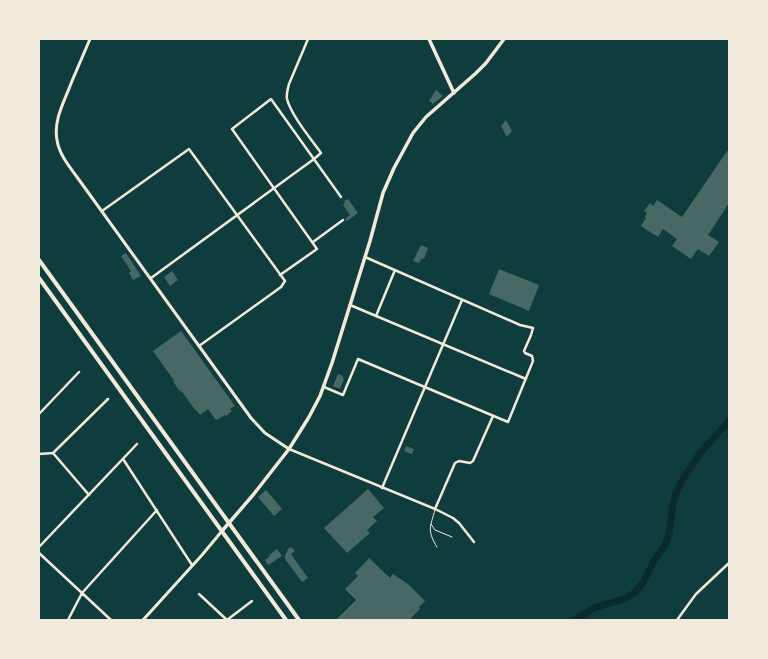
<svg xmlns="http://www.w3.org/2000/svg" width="768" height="659" viewBox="0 0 768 659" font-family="'Fira Sans',sans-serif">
  <rect width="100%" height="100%" fill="#0f3d3e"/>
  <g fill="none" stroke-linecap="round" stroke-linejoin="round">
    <!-- river -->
    <path stroke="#0a2a2b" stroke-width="7" d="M574,620L596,607L624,599L633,594L643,583L654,561L665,545L669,534L673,504L676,493L683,479L701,452L729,421"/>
  </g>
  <!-- building -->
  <path fill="#486865" d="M436,90L443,96L433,104L429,101Z
    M506,120L512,131L507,137L501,126Z
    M727,151L729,152V203L708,235L719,242L709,256L698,249L691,259L672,246L677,239L663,229L658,237L641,226L646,218L645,217L647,213L644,211L650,203L653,206L657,200L682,217Z
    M348,199L358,213L347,221L345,219L350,215L343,205L345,203L344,201Z
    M421,245L428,248L424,259L422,258L419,263L413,261Z
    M126,253L141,276L133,280L129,273L131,271L121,256Z
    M499,269L539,285L529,311L489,294Z
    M172,271L178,280L170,286L164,277Z
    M181,331L235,406L230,409L232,411L226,416L225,415L217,420V419L216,420L208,409L200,415L197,411H196L180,389L181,393L172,380L175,382L153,351Z
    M338,374L343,376V378L344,379L340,389L333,386Z
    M406,446L414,449L412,454L404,451Z
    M368,489L384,508L373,517L377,521L367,530L370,533L347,553L324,528Z
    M266,490L282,509L274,516L258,497Z
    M291,547L295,551L291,554L308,578L302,582L285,559V556L288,549Z
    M277,549L282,556L268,565L265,560L270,556L269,555Z
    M369,558L390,578L393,574L408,584L425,601L419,607L420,609L409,620H336L356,600L345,589L358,576L355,573Z"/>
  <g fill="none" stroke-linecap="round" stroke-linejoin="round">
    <!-- service -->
    <path stroke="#f1e9da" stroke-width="1" d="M435,510C430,527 427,531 437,547
      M431,524L435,530L452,537"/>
    <!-- minor -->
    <path stroke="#f1e9da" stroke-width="2.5" d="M102,211L189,149L285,281L281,287L199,346
      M313,242L343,220
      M280,275L317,249L232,129L271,99L341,197
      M151,278L314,159L321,153C311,139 291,115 287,99C286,94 288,88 289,84L308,39
      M350,305L526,379
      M376,316L395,270
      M324,387L343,395L358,359L508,422L533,361L532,356L525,353L524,351L531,335L533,328L520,325L365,257
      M39,414L79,372
      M289,449L435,509L453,518L459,523L474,542
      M53,453L89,495
      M39,454L53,453L108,399
      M123,459L192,565
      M382,488L462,300
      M435,509L455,463L459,461L470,463L473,461L493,416
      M39,547L137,444
      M39,553L111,620
      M199,594L227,620
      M68,620L82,593L157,510
      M227,620L252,601
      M677,620L696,594L729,563"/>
    <!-- tertiary -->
    <path stroke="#f1e9da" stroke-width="3" d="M90,39C84,53 78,67 72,81C65,100 53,120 57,140C59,154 69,166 77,177L251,418L265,433L289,449
      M143,620L202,555L222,531"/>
    <!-- secondary -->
    <path stroke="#f1e9da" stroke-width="3.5" d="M429,39L454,93
      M222,531L253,495L289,449L309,417L320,396L332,363L370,241L383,193L394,168L413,133L426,117L475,74L486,63L504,39"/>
    <!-- trunk -->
    <path stroke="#f1e9da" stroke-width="4" d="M39,260L299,620
      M39,278L286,620"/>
  </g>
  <!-- border -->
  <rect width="768" height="659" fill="none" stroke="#f1e9da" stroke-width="80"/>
</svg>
